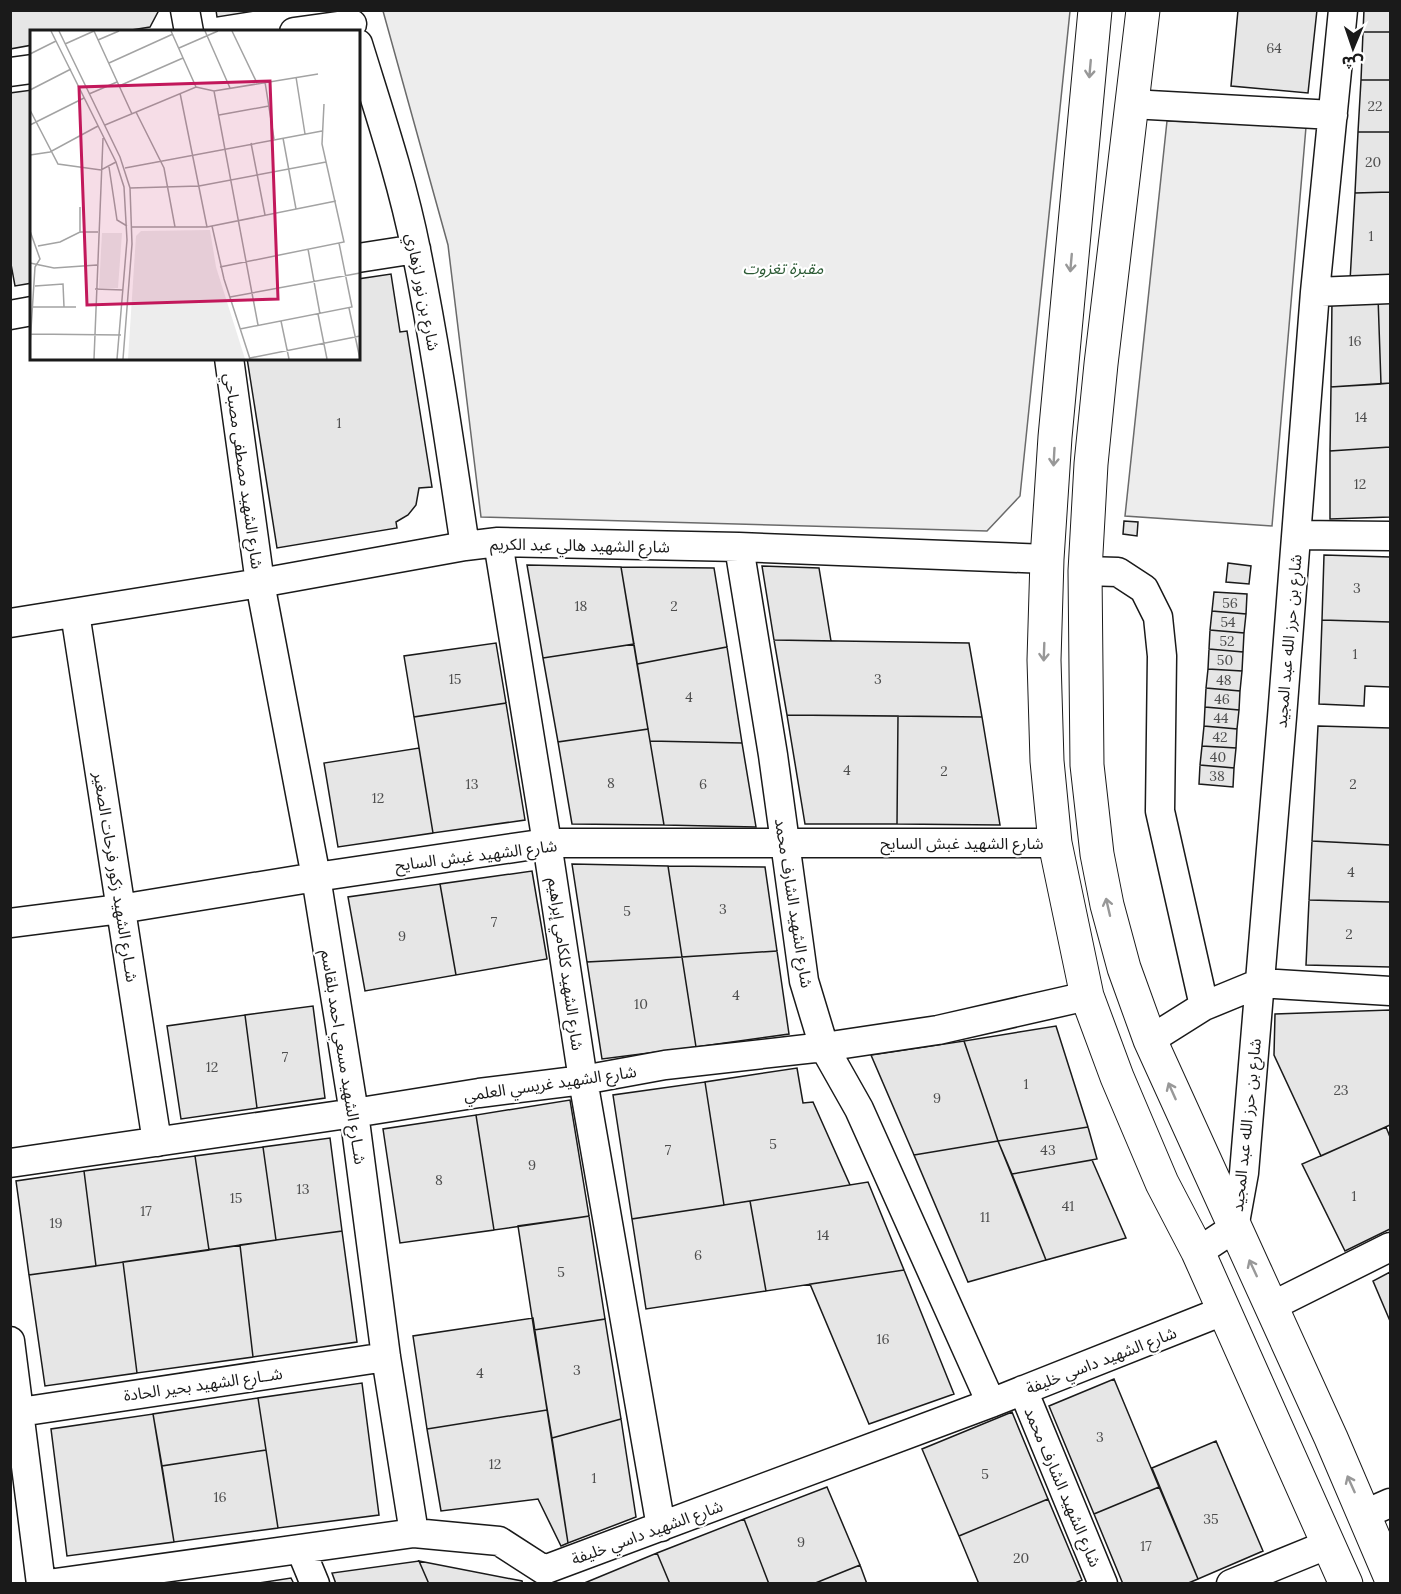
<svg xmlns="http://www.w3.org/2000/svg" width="1401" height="1594" viewBox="0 0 1401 1594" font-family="Lora,'Noto Sans Arabic',serif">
  <rect width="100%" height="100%" fill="#fff"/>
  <!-- built -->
  <path fill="#ededed" stroke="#6a6a6a" stroke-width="1.5" d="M383,11H1070L1020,496L987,531L481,517L448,245Z
    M1167,121L1306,127L1272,526L1125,516Z"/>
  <!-- building -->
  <path fill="#e6e6e6" stroke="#1a1a1a" stroke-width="1.5" d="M10,10H159L150,27L119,32H32V45L10,49Z
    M216,10H261L217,17Z
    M1238,10H1317L1308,93L1231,86Z
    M1364,10H1390V32H1363Z
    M1363,32H1390V80H1361Z
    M1361,80H1390V132H1358Z
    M32,90V283L15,286L10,259V93Z
    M1358,132H1390V192L1355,193Z
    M1390,192V280L1350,281L1355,193Z
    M391,274L400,332L407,331L432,487L419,488L416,505L408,515L396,522L397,528L277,548L247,358H358V279Z
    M1390,296V383L1381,384L1378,297Z
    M1378,297L1381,384L1331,387L1332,299Z
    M1390,383V447L1330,451L1331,387Z
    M1390,447V517L1330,519V451Z
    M1124,521L1138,522L1137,536L1123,534Z
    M1324,555L1390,557V622L1322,620Z
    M1228,563L1251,566L1249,584L1226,582Z
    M527,565L621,567L634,644L543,658Z
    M762,566L819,568L831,641L774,640Z
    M621,567L714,568L727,647L637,664Z
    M1214,592L1247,594L1246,614L1212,611Z
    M1212,611L1246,614L1244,633L1210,630Z
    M1322,620L1390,622V687L1365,686L1364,706L1319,704Z
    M1210,630L1244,633L1243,652L1209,649Z
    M774,640L969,643L982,717L787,715Z
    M496,643L506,703L414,717L404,656Z
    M634,644L648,729L558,742L543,658Z
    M727,647L742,743L650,741L637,664Z
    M1209,649L1243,652L1242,671L1208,669Z
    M1208,669L1242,671L1240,691L1206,688Z
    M1206,688L1240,691L1239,710L1205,707Z
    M506,703L525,820L433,833L414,717Z
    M1205,707L1239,710L1237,729L1204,726Z
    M787,715L898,716L897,824H805Z
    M898,716L982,717L1000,825L897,824Z
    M1204,726L1237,729L1236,748L1202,746Z
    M1318,726L1390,728V845L1312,841Z
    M648,729L664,825L572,824L558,742Z
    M650,741L742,743L756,827L664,825Z
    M1202,746L1236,748L1234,768L1200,765Z
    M419,748L433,833L338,847L324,763Z
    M1200,765L1234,768L1233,787L1199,784Z
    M1312,841L1390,845V902L1309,900Z
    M572,864L668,866L682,957L587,962Z
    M668,866L765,867L777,951L682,957Z
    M532,871L547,959L456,975L440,884Z
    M440,884L456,975L365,991L348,897Z
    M1309,900L1390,902V967L1306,965Z
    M777,951L789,1034L696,1047L682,957Z
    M682,957L696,1047L602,1059L587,962Z
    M313,1006L325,1098L257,1108L245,1015Z
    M1390,1010V1125L1321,1156L1274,1055L1275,1014Z
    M245,1015L257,1108L181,1119L167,1026Z
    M1056,1026L1088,1127L998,1141L964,1041Z
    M964,1041L998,1141L914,1155L871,1055Z
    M797,1068L803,1103L813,1102L850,1185L724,1205L705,1082Z
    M705,1082L724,1205L632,1219L613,1095Z
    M570,1100L589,1216L494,1230L476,1115Z
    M476,1115L494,1230L400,1243L383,1129Z
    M1088,1127L1097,1159L1012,1174L998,1141Z
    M1386,1127L1390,1137V1229L1345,1251L1302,1164Z
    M330,1138L342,1231L276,1240L263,1147Z
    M998,1141L1046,1260L968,1282L914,1155Z
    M263,1147L276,1240L209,1250L195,1156Z
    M195,1156L209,1250L96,1266L84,1171Z
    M1092,1160L1126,1238L1046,1260L1012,1174Z
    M84,1171L96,1266L29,1275L16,1181Z
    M868,1182L904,1270L766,1291L750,1201Z
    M750,1201L766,1291L646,1309L632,1219Z
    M589,1216L605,1319L534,1330L518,1226Z
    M342,1231L357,1342L253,1357L240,1245Z
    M240,1245L253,1357L137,1373L123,1262Z
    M123,1262L137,1373L45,1386L29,1275Z
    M904,1270L954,1394L869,1424L810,1284Z
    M1390,1272V1321L1373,1281Z
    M533,1318L547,1410L427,1429L413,1336Z
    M605,1319L621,1419L552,1438L534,1330Z
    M1114,1379L1159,1487L1094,1514L1049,1406Z
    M362,1383L379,1515L278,1528L258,1398Z
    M258,1398L266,1450L162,1466L153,1414Z
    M547,1410L568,1543L561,1546L538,1499L441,1511L427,1429Z
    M1012,1412L1048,1499L959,1536L922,1449Z
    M153,1414L174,1542L67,1556L51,1429Z
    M621,1419L636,1517L568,1543L552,1438Z
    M1216,1441L1263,1551L1198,1579L1152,1468Z
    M266,1450L278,1528L174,1542L162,1466Z
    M827,1487L860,1565L813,1584H769L744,1519Z
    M1159,1487L1198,1579L1186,1584H1123L1094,1514Z
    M1048,1499L1082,1580L1073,1584H979L959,1536Z
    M744,1519L769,1584H670L657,1553Z
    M657,1553L670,1584H582Z
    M419,1561L429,1584H336L332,1573Z
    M419,1561L522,1581L523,1584H429Z
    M860,1565L867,1584H813Z
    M291,1578L294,1584H252Z"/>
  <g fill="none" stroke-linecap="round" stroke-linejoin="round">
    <defs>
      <path id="minor" d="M185,10L189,32
        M294,32L352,24
        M358,44C379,112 402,180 416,250C436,348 450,447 465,546
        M10,72L32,69
        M1131,104L1333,115
        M358,258L416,249
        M1315,292L1390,289
        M10,315L32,311
        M229,358L260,583L316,877L354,1113L386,1357L414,1533
        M1297,535L1390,536
        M498,542L547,843L583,1080L661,1527
        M739,547L773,755L804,981L824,1047L859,1109L991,1403
        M1085,571L1118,572L1144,589L1158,617L1162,656L1160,811L1204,1006
        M75,613L157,1142
        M10,623L260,583L465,546L498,542L739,547L1047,559
        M10,923L120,909L316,877L547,843H1055
        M1150,1040L1204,1006L1260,983L1390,991
        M10,1163L354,1113L479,1093L583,1080L665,1065L824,1047L938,1030L1087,996
        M1198,1252L1234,1228L1244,1173L1282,717L1315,292L1343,10
        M1270,1307L1390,1247
        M10,1341L41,1584
        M1023,1390L1103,1584
        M20,1412L386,1357
        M1365,1514L1390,1503
        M301,1550L315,1584
        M48,1584L414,1533L499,1541L544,1570L991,1403L1223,1311
        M1231,1584L1329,1544"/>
      <path id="trunk" d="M1095,10L1055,437L1047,559L1044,660L1047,761L1055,843L1087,996L1117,1077L1162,1183L1198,1252L1346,1584
        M1143,10L1101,364L1091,464L1085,571L1087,765L1097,854L1107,905L1124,968L1150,1040L1331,1438L1390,1576"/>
    </defs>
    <!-- minor casing -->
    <use href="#minor" stroke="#1a1a1a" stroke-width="31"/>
    <!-- trunk casing -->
    <use href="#trunk" stroke="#1a1a1a" stroke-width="35"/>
    <!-- minor -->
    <use href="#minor" stroke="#fff" stroke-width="28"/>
    <!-- trunk -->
    <use href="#trunk" stroke="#fff" stroke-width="33"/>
  </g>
  <!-- one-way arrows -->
  <defs><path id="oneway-shaft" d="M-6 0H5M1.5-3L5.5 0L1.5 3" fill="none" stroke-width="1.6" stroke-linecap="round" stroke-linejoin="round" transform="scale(1.5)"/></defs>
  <g stroke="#989898">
    <use href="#oneway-shaft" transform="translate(1090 69) rotate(95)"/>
    <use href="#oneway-shaft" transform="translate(1071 263) rotate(95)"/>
    <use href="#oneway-shaft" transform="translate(1054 457) rotate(93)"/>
    <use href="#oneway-shaft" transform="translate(1044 652) rotate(92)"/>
    <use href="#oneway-shaft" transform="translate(1108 907) rotate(-103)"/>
    <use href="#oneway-shaft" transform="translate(1172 1091) rotate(-114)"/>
    <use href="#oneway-shaft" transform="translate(1253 1268) rotate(-115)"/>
    <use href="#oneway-shaft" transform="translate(1351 1484) rotate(-114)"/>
  </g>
  <g text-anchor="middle" stroke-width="4.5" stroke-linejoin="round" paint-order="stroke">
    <!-- number labels -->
    <g font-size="14" fill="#4d4d4d">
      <text x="1274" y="53">64</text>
      <text x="1375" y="111">22</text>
      <text x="1373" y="167">20</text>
      <text x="1371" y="241">1</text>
      <text x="1355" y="346">16</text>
      <text x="1361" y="422">14</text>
      <text x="339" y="428">1</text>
      <text x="1360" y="489">12</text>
      <text x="1357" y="593">3</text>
      <text x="1230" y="608">56</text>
      <text x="581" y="611">18</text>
      <text x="674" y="611">2</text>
      <text x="1228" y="627">54</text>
      <text x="1227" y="646">52</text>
      <text x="1355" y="659">1</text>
      <text x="1225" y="665">50</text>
      <text x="455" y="684">15</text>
      <text x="878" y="684">3</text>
      <text x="1224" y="685">48</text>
      <text x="689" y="702">4</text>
      <text x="1222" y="704">46</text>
      <text x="1221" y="723">44</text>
      <text x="1220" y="742">42</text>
      <text x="1218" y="762">40</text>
      <text x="847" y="775">4</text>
      <text x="944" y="776">2</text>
      <text x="1217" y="781">38</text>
      <text x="611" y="788">8</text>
      <text x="472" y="789">13</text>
      <text x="703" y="789">6</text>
      <text x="1353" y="789">2</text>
      <text x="378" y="803">12</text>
      <text x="1351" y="877">4</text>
      <text x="723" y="914">3</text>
      <text x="627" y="916">5</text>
      <text x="494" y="927">7</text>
      <text x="1349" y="939">2</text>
      <text x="402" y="941">9</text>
      <text x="736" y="1000">4</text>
      <text x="641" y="1009">10</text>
      <text x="285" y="1062">7</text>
      <text x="212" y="1072">12</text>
      <text x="1026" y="1089">1</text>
      <text x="1341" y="1095">23</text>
      <text x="937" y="1103">9</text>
      <text x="773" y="1149">5</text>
      <text x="668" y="1155">7</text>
      <text x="1048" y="1155">43</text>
      <text x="532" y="1170">9</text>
      <text x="439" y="1185">8</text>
      <text x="303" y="1194">13</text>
      <text x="1354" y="1201">1</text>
      <text x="236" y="1203">15</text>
      <text x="1068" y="1211">41</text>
      <text x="146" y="1216">17</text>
      <text x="985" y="1222">11</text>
      <text x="56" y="1228">19</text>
      <text x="823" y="1240">14</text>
      <text x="698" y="1260">6</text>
      <text x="561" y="1277">5</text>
      <text x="883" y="1344">16</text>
      <text x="577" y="1375">3</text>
      <text x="480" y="1378">4</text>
      <text x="1100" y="1442">3</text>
      <text x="495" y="1469">12</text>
      <text x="985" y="1479">5</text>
      <text x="594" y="1483">1</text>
      <text x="220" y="1502">16</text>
      <text x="1211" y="1524">35</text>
      <text x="801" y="1547">9</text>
      <text x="1146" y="1551">17</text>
      <text x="1021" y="1563">20</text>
    </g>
    <!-- park labels -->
    <g font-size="16" font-style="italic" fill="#2b5a34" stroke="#fff">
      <text x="783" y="274">مقبرة تغزوت</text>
    </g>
    <!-- street labels -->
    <g font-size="16" fill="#1a1a1a" stroke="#fff">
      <text transform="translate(423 292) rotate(79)" y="6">شارع بن نور لزهاري</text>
      <text transform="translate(244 471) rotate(82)" y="6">شارع الشهيد مصطفى مصباحي</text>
      <text transform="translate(580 545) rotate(1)" y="6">شارع الشهيد هالي عبد الكريم</text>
      <text transform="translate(1288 641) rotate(-85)" y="6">شارع بن حرز الله عبد المجيد</text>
      <text x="962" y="849">شارع الشهيد غبش السايح</text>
      <text transform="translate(476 855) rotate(-7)" y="6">شارع الشهيد غبش السايح</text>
      <text transform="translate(116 877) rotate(81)" y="6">شــارع الشهيد زكور فرحات الصغير</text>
      <text transform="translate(794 903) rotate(81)" y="6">شارع الشهيد الشارف محمد</text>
      <text transform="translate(566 964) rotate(82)" y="6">شارع الشهيد كلكامي إبراهيم</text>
      <text transform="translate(344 1057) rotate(81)" y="6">شــارع الشهيد مسعي احمد بلقاسم</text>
      <text transform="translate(550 1083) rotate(-8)" y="6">شارع الشهيد غريسي العلمي</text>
      <text transform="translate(1246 1125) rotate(-84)" y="6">شارع بن حرز الله عبد المجيد</text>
      <text transform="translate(1101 1360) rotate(-21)" y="6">شارع الشهيد داسي خليفة</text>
      <text transform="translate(203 1384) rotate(-8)" y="6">شــارع الشهيد بحير الحادة</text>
      <text transform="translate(1063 1487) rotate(67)" y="6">شارع الشهيد الشارف محمد</text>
      <text transform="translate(647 1532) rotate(-20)" y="6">شارع الشهيد داسي خليفة</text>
    </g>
  </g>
  <!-- overview -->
  <g transform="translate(30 30)">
    <rect width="330" height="330" fill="#fff"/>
    <path d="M180,200L186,237L215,329H98L106,206L111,201ZM72,203H92L88,258H69Z" fill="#ededed"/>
    <path fill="none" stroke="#a3a3a3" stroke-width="1.5" d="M21,1L86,132L94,157L97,210L87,329M29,1L90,127L100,158L102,214L93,329M64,1L102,84M141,1L166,57M175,1L200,58M202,1L227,53M68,10L89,1M35,14L64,1M149,18L188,1M0,24L26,11M79,33L143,4M266,47L275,104M235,52L244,109M89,56L153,28M0,60L41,39M184,61L228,295M150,63L177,197M59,64L87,52M0,80L28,134L71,140L86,132M106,82L134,138L145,197M189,85L239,76M0,95L54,68M75,95L166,57L184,61L288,44M253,108L266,179M221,113L235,185M0,125L20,122L68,96M79,137L87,190L97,196M95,138L292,101M100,158L169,156L296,132M182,196L194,249L220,329M102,197H177L306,171M0,201L10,229L5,237L0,315M50,203V177M8,216L30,212L50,202H68M278,219L290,284M0,233L24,238L67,235M190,237L314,212L292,114L294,74M5,256L33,254L34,277M65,259L93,260M200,267L330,243M2,277H46M319,278L330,329M288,284L297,329M251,291L259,329M210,299L322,277L309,213M0,304L91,305M220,328L330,306M64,329L73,108"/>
    <path fill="#c2185b" fill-opacity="0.15" stroke="#c2185b" stroke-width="3" d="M240,51L248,269L57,275L49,57Z"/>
    <rect width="330" height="330" fill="none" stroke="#1a1a1a" stroke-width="3"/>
  </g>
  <!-- border -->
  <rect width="1401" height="1594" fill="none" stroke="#1a1a1a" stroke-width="24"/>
  <!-- north arrow -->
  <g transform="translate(1353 48) rotate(182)" stroke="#ffffff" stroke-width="4.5" paint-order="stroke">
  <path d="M0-4.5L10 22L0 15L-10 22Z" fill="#1a1a1a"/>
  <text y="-9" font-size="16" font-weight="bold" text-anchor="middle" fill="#1a1a1a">ش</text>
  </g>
</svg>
